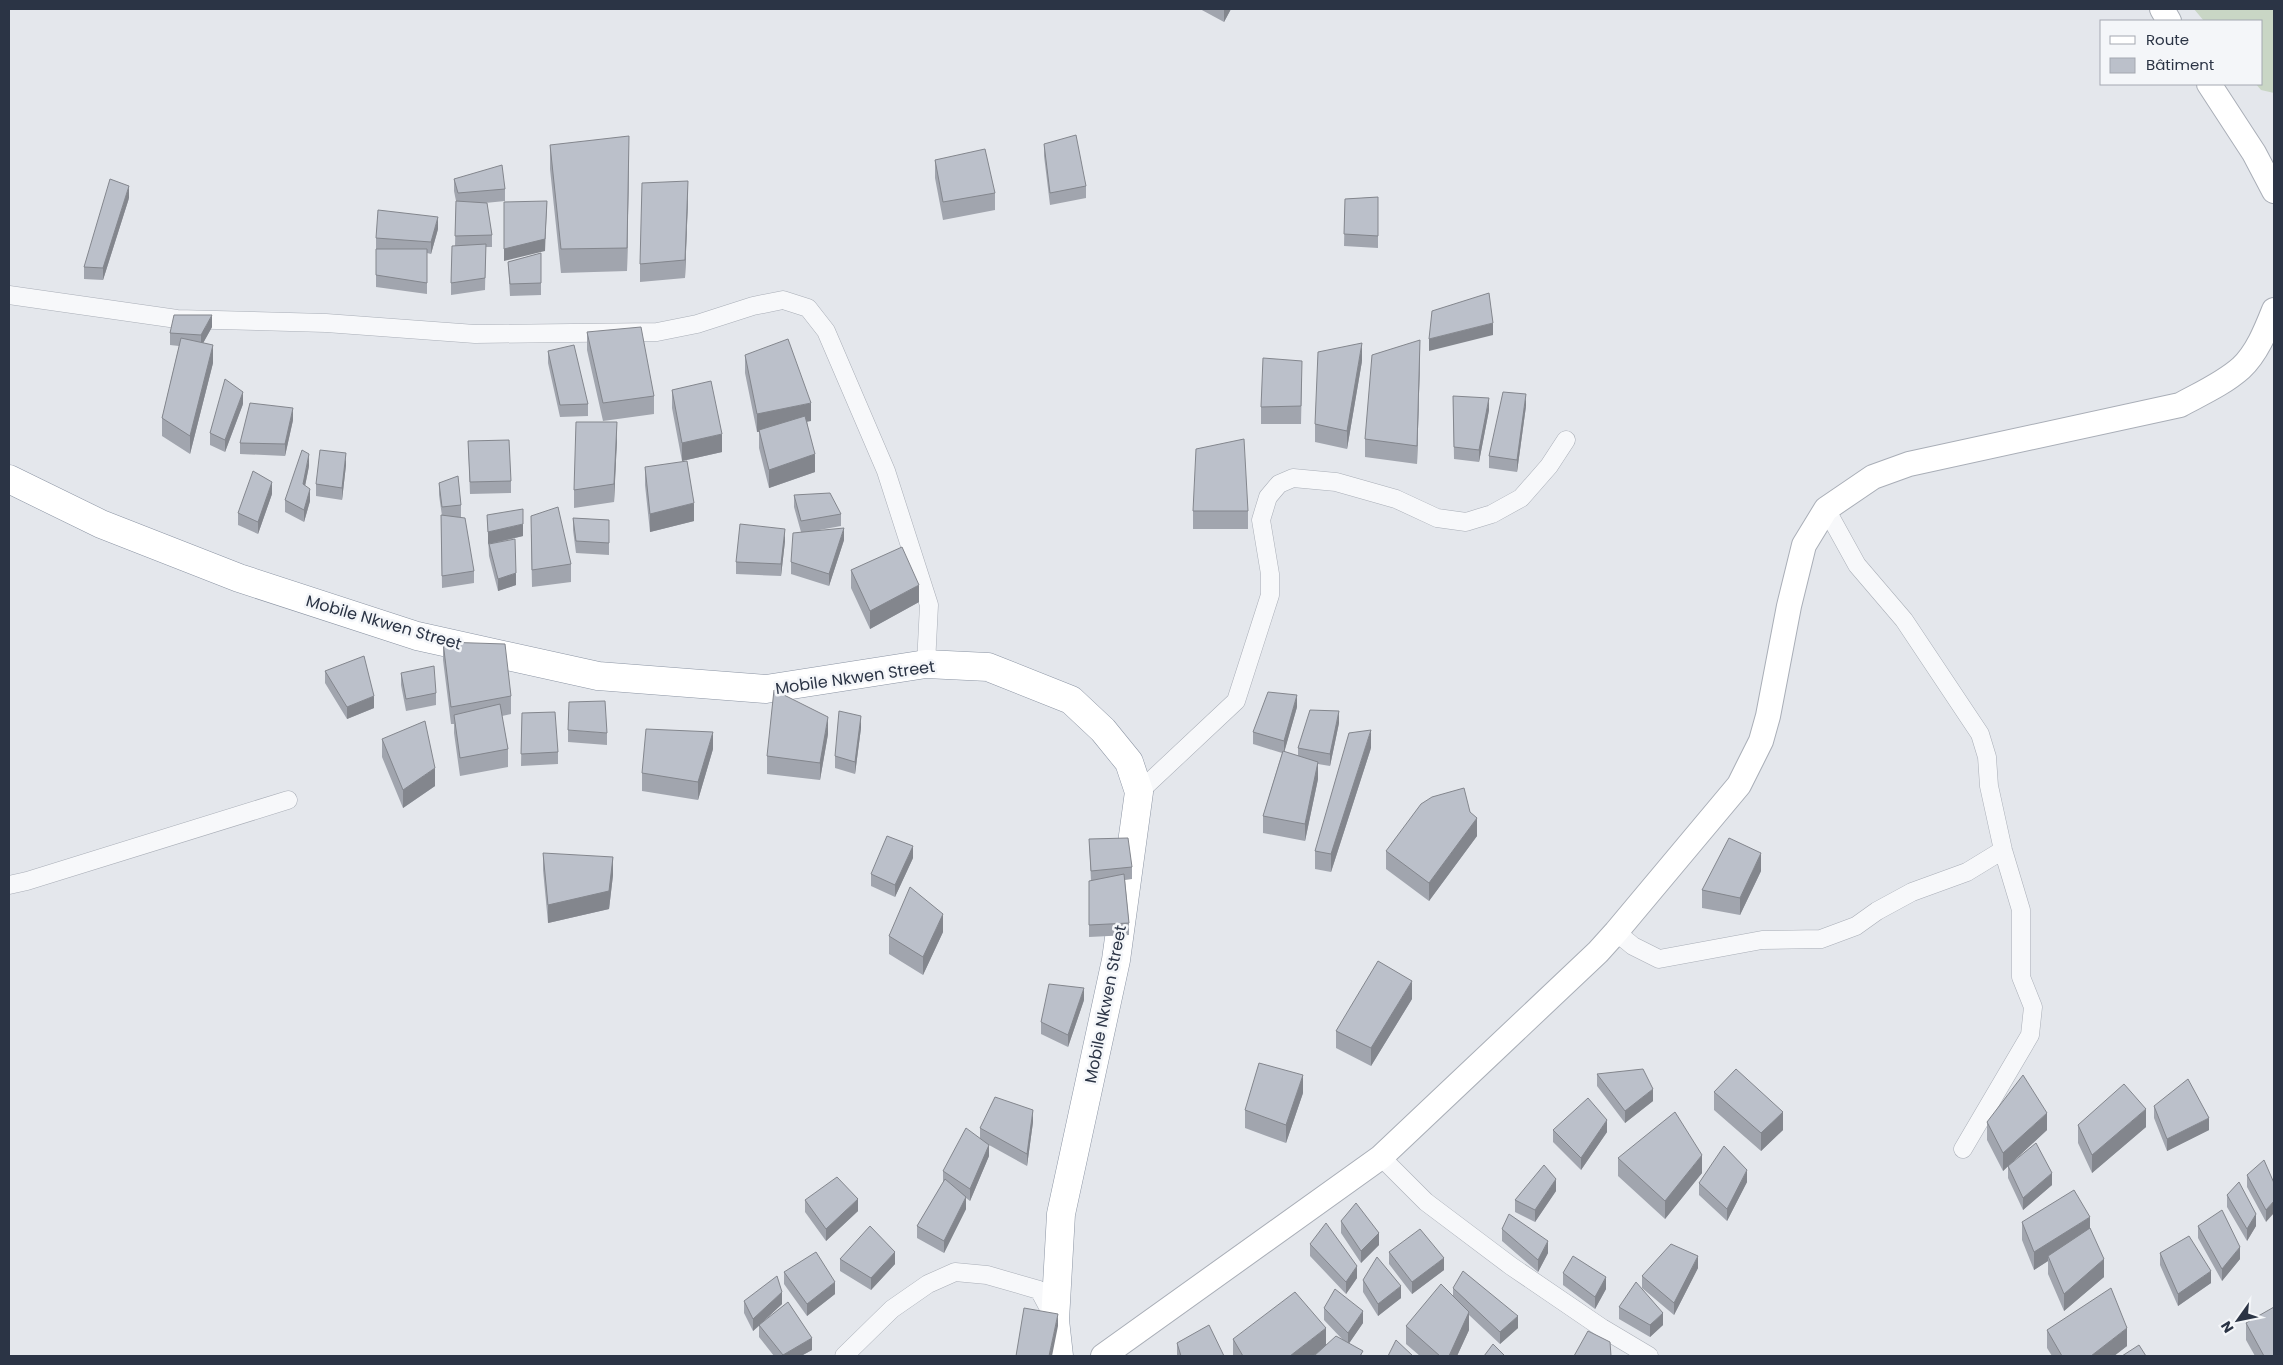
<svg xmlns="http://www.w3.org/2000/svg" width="2283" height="1365" viewBox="0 0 2283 1365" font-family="Poppins,sans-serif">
  <rect width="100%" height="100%" fill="#e4e7ec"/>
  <!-- green -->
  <path fill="#c9d6c5" d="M2194,9H2274V93L2261,90L2256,84H2262V21H2204Z"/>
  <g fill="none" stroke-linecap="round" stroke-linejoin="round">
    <defs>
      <path id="street" d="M9,295L177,319L326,323L475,334L657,332L697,324L753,306L783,300L808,308L826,331L886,471L929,605L926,664
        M1826,509L1857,565L1904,620L1980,734L1987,757L1989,786L2003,850L2021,910V977L2033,1007L2030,1035L1963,1149
        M1139,792L1236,701L1270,595V574L1261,520L1268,497L1279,484L1293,478L1336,482L1396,499L1437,518L1466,522L1492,514L1521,498L1549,466L1566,440
        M9,885L27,881L288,800
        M1616,932L1633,946L1659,959L1762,940L1821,939L1856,926L1877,911L1912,892L1967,872L2003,850
        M1381,1157L1426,1202L1511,1266L1602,1328L1649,1356
        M844,1356L892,1309L928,1284L955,1272L987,1275L1039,1290L1054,1318"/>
      <path id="secondary" d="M2162,9L2169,21
        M2209,84L2254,153L2274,191
        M1103,1356L1381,1157L1598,952L1616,932L1739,785L1761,741L1768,716L1789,606L1804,545L1826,509L1873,477L1909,464L2180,405C2200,394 2223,384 2241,368C2257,353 2266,330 2274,310"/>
      <path id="highway" d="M9,479L101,524L239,578L417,636L598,676L766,689L926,664L988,667L1071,700L1103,730L1129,762L1139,792L1116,960L1061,1214L1055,1320L1059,1356"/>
    </defs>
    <!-- street casing -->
    <use href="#street" stroke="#a9aeb7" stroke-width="19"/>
    <!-- secondary casing -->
    <use href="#secondary" stroke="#a9aeb7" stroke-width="26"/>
    <!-- highway casing -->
    <use href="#highway" stroke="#8b94a3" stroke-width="29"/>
    <!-- street -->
    <use href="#street" stroke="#f7f8fa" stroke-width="18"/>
    <!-- secondary -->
    <use href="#secondary" stroke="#fff" stroke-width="24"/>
    <!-- highway -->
    <use href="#highway" stroke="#fff" stroke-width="28"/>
  </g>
  <!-- wall -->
  <path fill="#a1a5ae" d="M1200,9H1231L1224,22Z
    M1044,144L1086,186V198L1050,205L1044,156Z
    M550,145L629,160L627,271L561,273L550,169Z
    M935,160L995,193V210L943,220L935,178Z
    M454,179L505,189V201L485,203L492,235V247H486L485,290L451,295V283L455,246L456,201L454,191Z
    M1378,197V248L1344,246L1345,199Z
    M129,198L103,280L84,279V267Z
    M688,199L685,278L640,282V264Z
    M438,229L431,254L427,253V294L376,287V238Z
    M541,253V295L510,296L508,262Z
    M212,327L203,343L213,363L190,454L162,436V418L179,346L170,345V333Z
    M587,332L654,396V414L603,421L587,350Z
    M548,351L588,404V416L560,417L548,363Z
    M745,355L811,421H807L815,472L769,488L759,448V432H757L745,373Z
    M1420,358L1417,464L1365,457V439Z
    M1362,361L1347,449L1315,442V424Z
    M1302,378L1301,424H1261V407Z
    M672,390L722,452L682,461L672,408Z
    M1453,396L1489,410L1479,462L1454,459Z
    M243,404L225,452L210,445V433Z
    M1526,406L1517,472L1489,468V456Z
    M293,420L285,456L240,454V443Z
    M617,439L614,502L574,508V490Z
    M468,441L511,481V493L470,494Z
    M346,465L342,500L316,496V484Z
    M309,466L305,486L310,501L304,522L285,512V500Z
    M645,467L694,521L650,532L645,485Z
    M439,483L461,505V517H458L474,571V583L442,588L441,515L442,516L439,495Z
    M272,494L258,534L238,525V513Z
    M794,495L841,514V526L819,530L844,540L829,586L791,574V562L801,532L794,507Z
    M1193,511H1248V529H1193Z
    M487,515L523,536L492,544L516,585L498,591L489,556Z
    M573,518L609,520V555L576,553L573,530Z
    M531,534L571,564V582L532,587Z
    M785,541L781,576L736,574V562Z
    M851,570L919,602L870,629L851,588Z
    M443,642L511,696V714L502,716L508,749V767L460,776L454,733V724H451L443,660Z
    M325,671L374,708L347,719L325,683Z
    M401,673L436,693V705L406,711L401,685Z
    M1297,707L1284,752L1298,756V748L1339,723L1330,766L1318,764V779L1305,841L1263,833V816L1282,753L1253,744V732Z
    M522,713L558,752V764L521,766Z
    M861,728L855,774L835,768V756Z
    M568,730L607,733V745L568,742Z
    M828,734L820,780L767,774V756Z
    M382,739L435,786L403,808L382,757Z
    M1371,748L1331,872L1315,869V851Z
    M713,749L698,800L642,791V773Z
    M1470,812L1477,836L1429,901L1386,869V851Z
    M1089,839L1132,867V879L1125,880L1129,923V935L1089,937V881H1091Z
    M543,853L613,875L609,909L548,923L543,870Z
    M913,858L895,897L871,886V874Z
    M1761,871L1740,915L1702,908V890Z
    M943,932L923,975L889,954V936Z
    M1412,999L1371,1066L1336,1048V1031Z
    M1084,1000L1068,1047L1041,1034V1022Z
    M1597,1074L1653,1101L1625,1123L1597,1086Z
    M1714,1092L1783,1130L1761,1151L1714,1110Z
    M1303,1093L1286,1143L1245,1128V1110Z
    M2154,1106L2209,1130L2167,1151L2154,1118Z
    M1033,1122L1027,1166L989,1145V1156L970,1201L966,1198V1209L944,1253L917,1238V1226L943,1183V1171L980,1138V1128Z
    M1987,1122L2047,1130L2010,1164L2052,1185L2023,1210L2008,1178V1166L2003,1171L1987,1140Z
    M2078,1125L2146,1127L2092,1173L2078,1143Z
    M1553,1130L1607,1132L1581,1170L1553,1142Z
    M1618,1158L1702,1173L1665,1219L1618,1176Z
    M2247,1175L2274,1183L2266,1222L2247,1187Z
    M1747,1182L1727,1221L1699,1195V1183Z
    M1556,1191L1535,1222L1515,1212V1200Z
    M2227,1195L2256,1226L2247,1241L2227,1207Z
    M805,1200L858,1211L826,1241L805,1212Z
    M1341,1221L1379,1245L1361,1263L1341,1233Z
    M2022,1222L2090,1228L2104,1277L2064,1311L2048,1274V1261L2034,1270L2022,1240Z
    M2198,1226L2240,1259L2222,1281L2198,1238Z
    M1502,1229L1548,1253L1538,1272L1502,1241Z
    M1310,1244L1357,1278L1346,1294L1310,1256Z
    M1389,1252L1444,1270L1412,1294L1389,1264Z
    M2160,1253L2211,1283L2178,1306L2160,1265Z
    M840,1259L895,1264L871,1290L840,1271Z
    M1698,1268L1674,1315L1642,1288V1276Z
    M784,1272L835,1294L807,1316L784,1284Z
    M1563,1273L1606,1289L1595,1309L1563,1285Z
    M1363,1280L1401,1298L1378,1316L1363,1292Z
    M1453,1288L1518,1328L1500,1344L1469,1315V1330L1457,1356H1420L1406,1344V1326L1453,1296Z
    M744,1301L782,1304L764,1321L812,1350L801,1356H774L759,1337V1326L753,1331L744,1313Z
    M1619,1307L1663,1325L1650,1337L1619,1319Z
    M1324,1308L1363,1323L1349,1343L1363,1356L1319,1352L1313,1356H1233V1339L1326,1345L1342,1339L1324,1320Z
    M2246,1323L2274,1356H2255L2246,1340Z
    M2047,1330L2127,1346L2114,1356H2052L2047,1348Z
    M1177,1343L1224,1356H1177Z"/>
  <!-- shaded-wall -->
  <path fill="#83868d" d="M1224,9H1231L1224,22Z
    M629,136V160L627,271V248Z
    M688,181V199L685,278V260Z
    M129,186V198L103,280V268Z
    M547,201L545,251L504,261V249Z
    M438,217V229L431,254V242Z
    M212,315V327L201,347V335Z
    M1493,323V335L1429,351V339Z
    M1420,340V358L1417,464V446Z
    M1362,343V361L1347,449V431Z
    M213,345V363L190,454V436Z
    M243,392V404L225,452V440Z
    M1526,394V406L1517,472V460Z
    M1489,398V410L1479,462V450Z
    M811,403V421L757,432V414Z
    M293,408V420L285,456V444Z
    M617,422V439L614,502V484Z
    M722,434V452L682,461V443Z
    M346,453V465L342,500V488Z
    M309,454V466L303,496V484Z
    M815,454V472L769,488V470Z
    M272,482V494L258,534V522Z
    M310,489V501L304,522V510Z
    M694,503V521L650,532V514Z
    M523,524V536L488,544V532Z
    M844,528V540L829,586V574Z
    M785,529V541L781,576V564Z
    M516,573V585L498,591V579Z
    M919,585V602L870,629V611Z
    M1297,695V707L1284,753V741Z
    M374,696V708L347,719V707Z
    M1339,711V723L1330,766V754Z
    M861,716V728L855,774V762Z
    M828,717V734L820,780V763Z
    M1371,730V748L1331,872V854Z
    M713,732V749L698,800V782Z
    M1318,762V779L1305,841V824Z
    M435,768V786L403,808V790Z
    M1477,818V836L1429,901V883Z
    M913,846V858L895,897V885Z
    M1761,853V871L1740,915V898Z
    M613,857V875L609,909L548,923V905Z
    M943,914V932L923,975V957Z
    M1412,981V999L1371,1066V1048Z
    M1084,988V1000L1068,1047V1035Z
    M1303,1075V1093L1286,1143V1125Z
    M1653,1089V1101L1625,1123V1111Z
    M2146,1109V1127L2092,1173V1155Z
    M1033,1110V1122L1027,1166V1154Z
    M1783,1112V1130L1761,1151V1133Z
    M2047,1113V1130L2003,1171V1153Z
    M2209,1118V1130L2167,1151V1139Z
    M1607,1120V1132L1581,1170V1158Z
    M989,1145V1156L970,1201V1189Z
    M1702,1155V1173L1665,1219V1201Z
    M1747,1170V1182L1727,1221V1209Z
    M2052,1173V1185L2023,1210V1198Z
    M1556,1179V1191L1535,1222V1210Z
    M966,1197V1209L944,1253V1241Z
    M858,1199V1211L826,1241V1229Z
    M2274,1201V1213L2266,1222V1210Z
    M2256,1214V1226L2247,1241V1229Z
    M2090,1217V1235L2048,1256V1261L2034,1270V1252Z
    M1379,1233V1245L1361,1263V1251Z
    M1548,1241V1253L1538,1272V1260Z
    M2240,1247V1259L2222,1281V1269Z
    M895,1252V1264L871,1290V1278Z
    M1698,1256V1268L1674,1315V1303Z
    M1444,1258V1270L1412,1294V1282Z
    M2104,1259V1277L2064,1311V1294Z
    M1357,1266V1278L1346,1294V1282Z
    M2211,1271V1283L2178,1306V1294Z
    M1606,1277V1289L1595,1309V1297Z
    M835,1282V1294L807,1316V1304Z
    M1401,1286V1298L1378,1316V1304Z
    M782,1292V1304L753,1331V1319Z
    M1363,1311V1323L1348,1345V1333Z
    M1469,1312V1330L1457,1356H1449Z
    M1663,1313V1325L1650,1337V1325Z
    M1058,1314V1326L1052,1356H1049Z
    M1518,1316V1328L1500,1344V1332Z
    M1326,1328V1346L1313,1356H1290Z
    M2127,1328V1346L2114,1356H2091Z
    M812,1338V1350L801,1356H783V1355Z"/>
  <!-- building -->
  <path fill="#bbc0ca" stroke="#83868d" d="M1076,135L1086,186L1050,193L1044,144Z
    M629,136L627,248L561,249L550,145Z
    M985,149L995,193L943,202L935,160Z
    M502,165L505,189L458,193L454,179Z
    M110,179L129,186L103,268L84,267Z
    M688,181L685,260L640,264L642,183Z
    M1378,197V236L1344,234L1345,199Z
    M456,201L487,203L492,235L455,236Z
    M547,201L545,239L504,249V202Z
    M378,210L438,217L431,242L376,238Z
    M486,244L485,278L451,283L452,246Z
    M376,249H427V283L376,275Z
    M541,253V283L510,284L508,262Z
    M1489,293L1493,323L1429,339L1432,311Z
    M174,315H212L201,335L170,333Z
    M641,327L654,396L603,403L587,332Z
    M181,338L213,345L190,436L162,418Z
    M788,339L811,403L757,414L745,355Z
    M1420,340L1417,446L1365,439L1372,355Z
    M1362,343L1347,431L1315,424L1318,352Z
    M574,345L588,404L560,405L548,351Z
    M1263,358L1302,361L1301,406L1261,407Z
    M225,379L243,392L225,440L210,433Z
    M711,381L722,434L682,443L672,390Z
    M1503,392L1526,394L1517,460L1489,456Z
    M1453,396L1489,398L1479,450L1454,447Z
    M250,403L293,408L285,444L240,443Z
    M805,416L815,454L769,470L759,430Z
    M576,422H617L614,484L574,490Z
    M1244,439L1248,511H1193L1196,449Z
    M509,440L511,481L470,482L468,441Z
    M302,450L309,454L303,484L310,489L304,510L285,500Z
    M320,450L346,453L342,488L316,484Z
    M687,461L694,503L650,514L645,467Z
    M253,471L272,482L258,522L238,513Z
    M458,476L461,505L442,507L439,483Z
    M830,493L841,514L801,521L794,495Z
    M558,507L571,564L532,570L531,516Z
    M523,509V524L488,532L487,515Z
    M441,515L465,518L474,571L442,576Z
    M573,518L609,520V543L576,541Z
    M740,524L785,529L781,564L736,562Z
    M844,528L829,574L791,562L793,533Z
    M515,539L516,573L498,579L489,544Z
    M902,547L919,585L870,611L851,570Z
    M443,642L505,644L511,696L451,707Z
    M364,656L374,696L347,707L325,671Z
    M434,666L436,693L406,699L401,673Z
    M774,690L828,717L820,763L767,756Z
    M1268,692L1297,695L1284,741L1253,732Z
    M605,701L607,733L568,730L569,702Z
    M500,704L508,749L460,758L454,715Z
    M1310,710L1339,711L1330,754L1298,748Z
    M839,711L861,716L855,762L835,756Z
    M555,712L558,752L521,754L522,713Z
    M425,721L435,768L403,790L382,739Z
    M646,729L713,732L698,782L642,773Z
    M1371,730L1331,854L1315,851L1349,733Z
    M1283,751L1318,762L1305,824L1263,816Z
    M1464,788L1470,812L1477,818L1429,883L1386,851L1421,804L1432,797Z
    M887,836L913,846L895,885L871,874Z
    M1128,838L1132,867L1091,871L1089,839Z
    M1729,838L1761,853L1740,898L1702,890Z
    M543,853L613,857L609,891L548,905Z
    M1124,874L1129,923L1089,925V881Z
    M910,887L943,914L923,957L889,936Z
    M1378,961L1412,981L1371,1048L1336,1031Z
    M1049,984L1084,988L1068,1035L1041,1022Z
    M1259,1063L1303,1075L1286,1125L1245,1110Z
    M1643,1069L1653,1089L1625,1111L1597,1074Z
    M1736,1069L1783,1112L1761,1133L1714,1092Z
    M2023,1075L2047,1113L2003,1153L1987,1122Z
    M2188,1079L2209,1118L2167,1139L2154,1106Z
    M2124,1084L2146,1109L2092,1155L2078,1125Z
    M995,1097L1033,1110L1027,1154L980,1128Z
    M1588,1098L1607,1120L1581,1158L1553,1130Z
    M1675,1112L1702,1155L1665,1201L1618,1158Z
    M966,1128L989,1145L970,1189L943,1171Z
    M2036,1143L2052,1173L2023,1198L2008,1166Z
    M1724,1146L1747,1170L1727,1209L1699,1183Z
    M2264,1160L2274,1183V1201L2266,1210L2247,1175Z
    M1544,1165L1556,1179L1535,1210L1515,1200Z
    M837,1177L858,1199L826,1229L805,1200Z
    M945,1179L966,1197L944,1241L917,1226Z
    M2239,1182L2256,1214L2247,1229L2227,1195Z
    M2074,1190L2090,1217L2034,1252L2022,1222Z
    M1356,1203L1379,1233L1361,1251L1341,1221Z
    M2222,1210L2240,1247L2222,1269L2198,1226Z
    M1509,1214L1548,1241L1538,1260L1502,1229Z
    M1326,1223L1357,1266L1346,1282L1310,1244Z
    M870,1226L895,1252L871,1278L840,1259Z
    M2090,1228L2104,1259L2064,1294L2048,1256Z
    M1420,1229L1444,1258L1412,1282L1389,1252Z
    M2189,1236L2211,1271L2178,1294L2160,1253Z
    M1671,1244L1698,1256L1674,1303L1642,1276Z
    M816,1252L835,1282L807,1304L784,1272Z
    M1573,1256L1606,1277L1595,1297L1563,1273Z
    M1377,1257L1401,1286L1378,1304L1363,1280Z
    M1463,1271L1518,1316L1500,1332L1453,1288Z
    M777,1276L782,1292L753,1319L744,1301Z
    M1636,1282L1663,1313L1650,1325L1619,1307Z
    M1441,1284L1469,1312L1449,1356H1440L1406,1326Z
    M2111,1288L2127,1328L2091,1356H2062L2047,1330Z
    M1335,1289L1363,1311L1348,1333L1324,1308Z
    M1295,1292L1326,1328L1290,1356H1243L1233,1339Z
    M788,1302L812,1338L783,1355L759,1325Z
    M2274,1307V1356H2264L2246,1323Z
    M1024,1308L1058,1314L1049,1356H1016Z
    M1209,1325L1224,1356H1181L1177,1343Z
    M1588,1331L1610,1342L1611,1356H1574Z
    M1336,1336L1363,1351L1360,1356H1314Z
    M1396,1340L1413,1356H1388Z
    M1493,1344L1505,1356H1484Z
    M2139,1345L2146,1356H2122Z"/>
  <g text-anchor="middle" stroke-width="5" stroke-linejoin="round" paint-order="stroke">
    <!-- street labels -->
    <g font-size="16" fill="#2b3445" stroke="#f4f6f9">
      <text transform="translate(384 622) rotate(16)" y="6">Mobile Nkwen Street</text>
      <text transform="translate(855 677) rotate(-8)" y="6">Mobile Nkwen Street</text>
      <text transform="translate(1105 1004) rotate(-79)" y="6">Mobile Nkwen Street</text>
    </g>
  </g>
  <!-- border -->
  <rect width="2283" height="1365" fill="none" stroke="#2b3445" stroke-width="20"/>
  <!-- legend -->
  <rect x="2100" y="20" width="162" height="65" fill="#f4f6f9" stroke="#a4a8b1"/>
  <rect x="2110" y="36" width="25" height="8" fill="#ffffff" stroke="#a4a8b1"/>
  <text x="2146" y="45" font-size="15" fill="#2b3445">Route</text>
  <rect x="2110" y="58" width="25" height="15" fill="#bbc0ca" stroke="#a4a8b1"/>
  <text x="2146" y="70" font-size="15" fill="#2b3445">Bâtiment</text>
  <!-- north arrow -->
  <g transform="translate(2238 1320) rotate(237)" stroke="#f4f6f9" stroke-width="4" paint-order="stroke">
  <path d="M0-4L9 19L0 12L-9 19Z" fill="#2b3445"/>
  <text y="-8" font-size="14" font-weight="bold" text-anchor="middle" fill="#2b3445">N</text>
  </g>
</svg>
